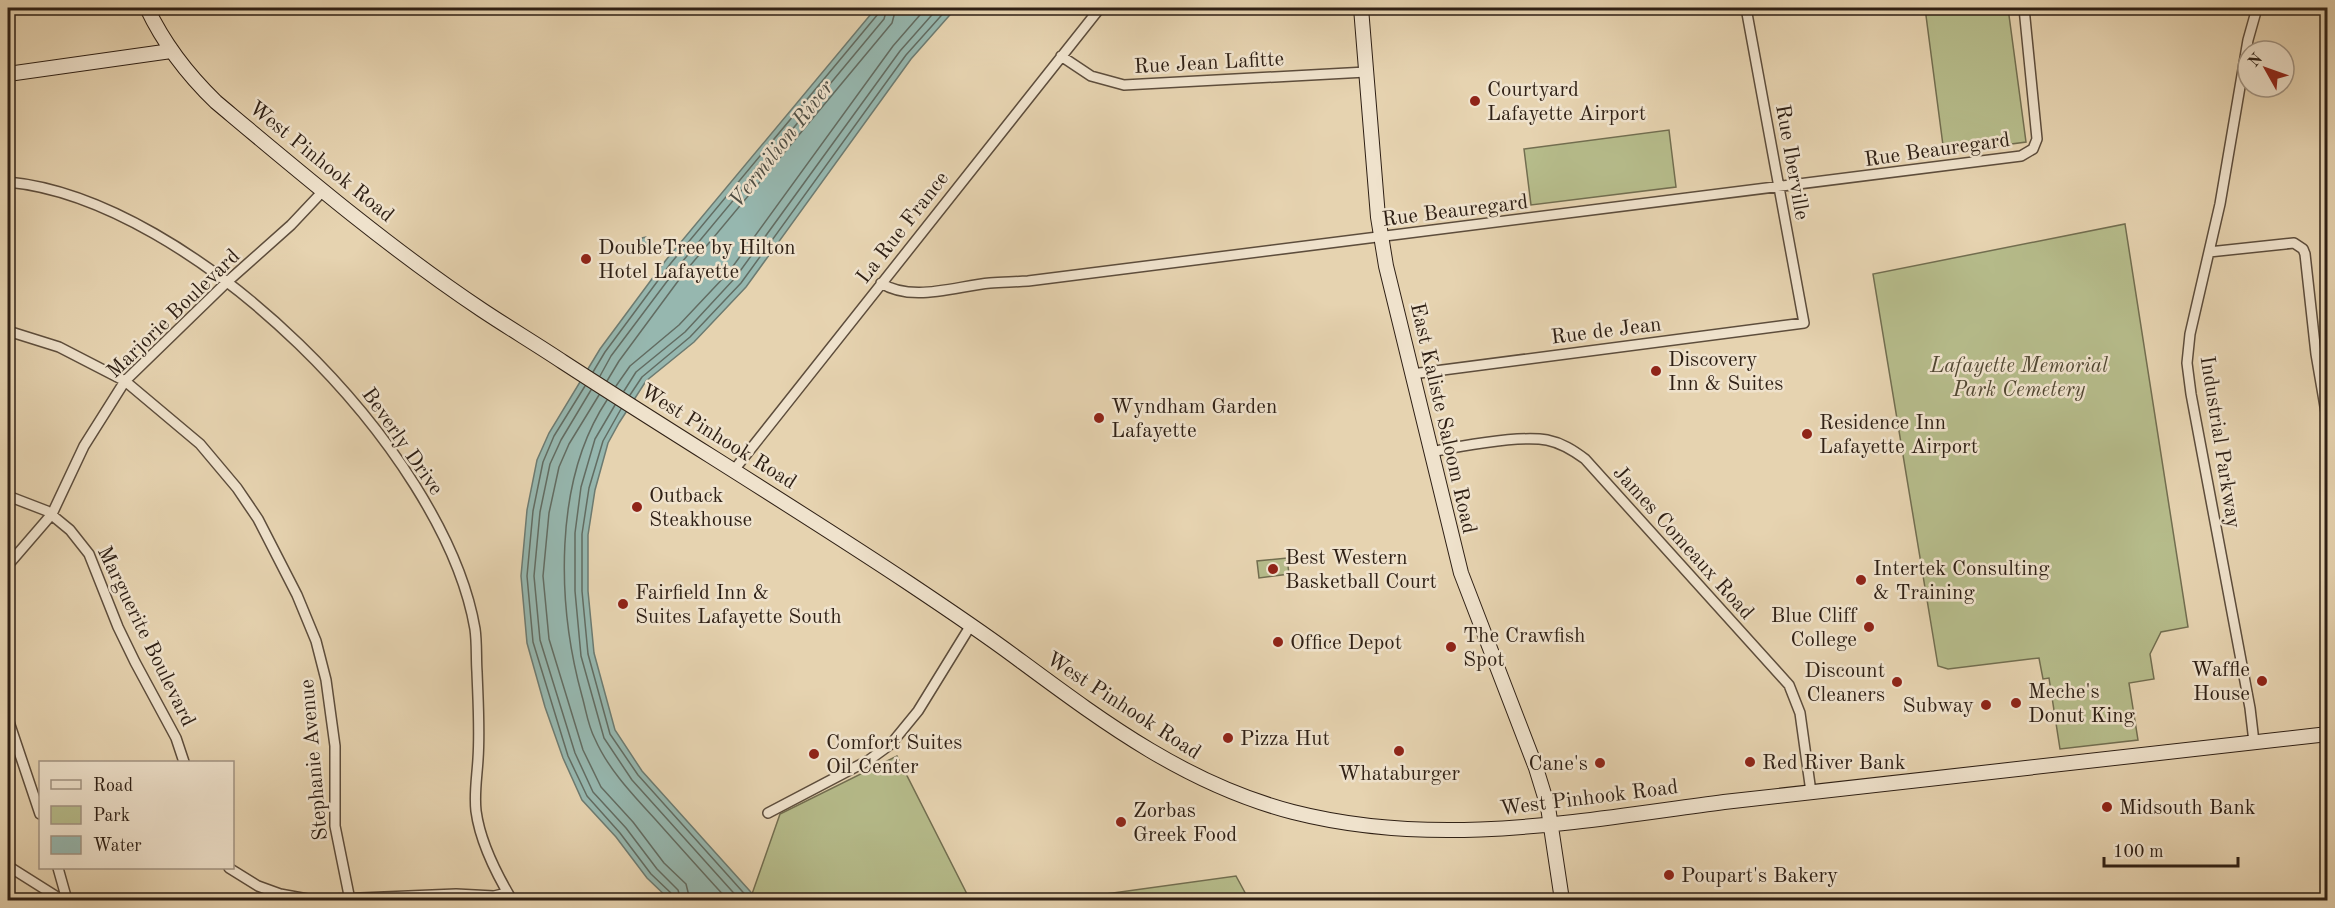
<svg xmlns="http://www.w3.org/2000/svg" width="2335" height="908" viewBox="0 0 2335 908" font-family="'Old Standard TT',serif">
  <rect width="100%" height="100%" fill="#e6d3b0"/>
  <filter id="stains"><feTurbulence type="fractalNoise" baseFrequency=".00333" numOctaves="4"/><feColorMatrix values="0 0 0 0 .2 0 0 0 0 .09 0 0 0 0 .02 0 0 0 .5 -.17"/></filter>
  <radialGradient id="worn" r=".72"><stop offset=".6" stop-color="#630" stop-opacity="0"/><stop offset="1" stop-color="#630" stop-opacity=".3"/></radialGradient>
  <!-- green -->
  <path fill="#b6bc8b" stroke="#726e50" stroke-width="1.5" d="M1638,8H1707L1638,13Z
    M1925,8H2008L2026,142L1944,153Z
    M1669,130L1676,187L1531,205L1524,149Z
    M2125,224L2188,627L2161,632L2150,654L2154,679L2129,683L2138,740L2060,749L2049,678L2043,679L2039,658L1948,669L1938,666L1873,274Z
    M1287,558L1289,574L1259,578L1257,561Z
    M897,756L970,900H758L752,894L780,814Z
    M1236,876L1249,900H1062Z"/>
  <!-- water -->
  <path fill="#96b7af" stroke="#6d7b71" stroke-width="1.5" d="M876,8H956L911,59L746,287L694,342L646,381L619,423L608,443L595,490L588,535V591L594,653L615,730L642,771L758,900H670L647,878L616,837L582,800L563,758L545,707L527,643L521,576L527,510L537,460L549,433L600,349L666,260Z
    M646,237L649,239V243L641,255L634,250L642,238Z"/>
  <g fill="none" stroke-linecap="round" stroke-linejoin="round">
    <!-- shore -->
    <path stroke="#626c62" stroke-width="1.5" d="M593,372L605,352L671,263L878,14L880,8
      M600,376L611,356L677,268L884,19L887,8
      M607,381L619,361L684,273L892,23L896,8
      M585,386L554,436L543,462L533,511L527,576L533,642L568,756L587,796L620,833L651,874L672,894L674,900
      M616,386L630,366L679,325L728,273L893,46L926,8
      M591,390L561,440L550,464L540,512L534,576L540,640L575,753L593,792L626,828L657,869L678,890L681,900
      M624,391L636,372L685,332L735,278L900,51L938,8
      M599,395L569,444L559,467L549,513L543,576L549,639L583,750L601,787L633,822L664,863L686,884L690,900
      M630,395L642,377L690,337L741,283L906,55L948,8
      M607,400C553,481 557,605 582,696C586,710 588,726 595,739C608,769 633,795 655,819C679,846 703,873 728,900
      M615,405L595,439L581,487L575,533V591L581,656L604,738L632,780L740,900
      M621,409L603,441L589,488L582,534V591L588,654L610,734L638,775L750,900"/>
    <defs>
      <path id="street" d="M1061,56L1091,76L1124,85L1366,72
        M8,182C192,199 444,448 475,629C477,643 476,658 477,672C478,701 480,730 478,759C477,777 474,793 476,811C480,841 497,875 512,900
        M2209,252L2294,243L2303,249L2305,254L2316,354L2328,424
        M881,283C912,303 956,286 990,283C1003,282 1015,282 1028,281L2021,156L2033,149L2037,139L2024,8
        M8,331L59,347L125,381L200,444L237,488L258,519L297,595L316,641L326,680L335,746V826L350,900
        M1412,374L1804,323L1746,8
        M1431,452C1461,446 1519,435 1547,440C1562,443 1573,450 1585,459L1789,685L1800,713L1811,792
        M734,470L1100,8
        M8,496L47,511L70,530L89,554L118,627L135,662L176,738L184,762
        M8,565L52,514L84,446L125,381L227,282L291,225L324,190
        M8,719L40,814
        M2254,742L2250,708L2191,394L2187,363L2190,334L2220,204L2248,40L2257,8
        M768,813L869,760L891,744L918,711L971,625
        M8,866L62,900
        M58,868L67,900
        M229,868L258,886L280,894L313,900L456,894L494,896L507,893"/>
      <path id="secondary" d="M147,8C164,44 187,74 216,102C302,174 389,248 482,310C509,328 536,344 563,362C677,436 794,507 907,582C943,606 979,630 1014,656C1102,721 1185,784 1293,812C1438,849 1578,821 1724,802L2328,734
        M1361,8L1378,217L1386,266L1461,573L1536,768L1548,807L1562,900
        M8,74L171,51"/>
    </defs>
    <!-- street casing -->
    <use href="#street" stroke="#5d4d3c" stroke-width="12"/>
    <!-- secondary casing -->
    <use href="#secondary" stroke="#2f2015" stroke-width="16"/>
    <!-- street -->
    <use href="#street" stroke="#efe2cc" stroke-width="9"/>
    <!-- secondary -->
    <use href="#secondary" stroke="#efe2cc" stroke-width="14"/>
  </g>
  <!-- markers -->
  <g fill="#8f2418" stroke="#efe2cc" stroke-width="2">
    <circle cx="1475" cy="101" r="6"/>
    <circle cx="586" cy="259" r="6"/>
    <circle cx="1656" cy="371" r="6"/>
    <circle cx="1099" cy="418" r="6"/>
    <circle cx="1807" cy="434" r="6"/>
    <circle cx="637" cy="507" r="6"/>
    <circle cx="1273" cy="569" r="6"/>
    <circle cx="1861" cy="580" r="6"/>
    <circle cx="623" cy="604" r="6"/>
    <circle cx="1869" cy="627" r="6"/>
    <circle cx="1278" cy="642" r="6"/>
    <circle cx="1451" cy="647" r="6"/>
    <circle cx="2262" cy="681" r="6"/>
    <circle cx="1897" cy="682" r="6"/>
    <circle cx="2016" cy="703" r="6"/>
    <circle cx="1986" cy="705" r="6"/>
    <circle cx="1228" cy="738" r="6"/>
    <circle cx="1399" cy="751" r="6"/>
    <circle cx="814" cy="754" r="6"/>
    <circle cx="1750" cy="762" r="6"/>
    <circle cx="1600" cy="763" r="6"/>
    <circle cx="2107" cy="807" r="6"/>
    <circle cx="1121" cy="822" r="6"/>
    <circle cx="1669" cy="875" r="6"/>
  </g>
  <g text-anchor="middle" stroke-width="5" stroke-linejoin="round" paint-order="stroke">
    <!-- street labels -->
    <g font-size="21" fill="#2f2015" stroke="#efe2cc">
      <text transform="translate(1209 62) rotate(-3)" y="7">Rue Jean Lafitte</text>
      <text transform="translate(1937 149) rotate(-8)" y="7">Rue Beauregard</text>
      <text transform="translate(322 161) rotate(39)" y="7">West Pinhook Road</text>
      <text transform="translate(1793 162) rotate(80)" y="7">Rue Iberville</text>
      <text transform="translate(1455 210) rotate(-7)" y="7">Rue Beauregard</text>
      <text transform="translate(902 227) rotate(-52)" y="7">La Rue France</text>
      <text transform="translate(173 313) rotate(-44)" y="7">Marjorie Boulevard</text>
      <text transform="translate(1606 330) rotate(-7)" y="7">Rue de Jean</text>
      <text transform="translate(1444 418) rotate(77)" y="7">East Kaliste Saloom Road</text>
      <text transform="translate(719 436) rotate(32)" y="7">West Pinhook Road</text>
      <text transform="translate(403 441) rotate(55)" y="7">Beverly Drive</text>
      <text transform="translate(2221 442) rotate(81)" y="7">Industrial Parkway</text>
      <text transform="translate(1684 542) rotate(48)" y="7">James Comeaux Road</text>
      <text transform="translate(147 636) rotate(64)" y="7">Marguerite Boulevard</text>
      <text transform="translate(1124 705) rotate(33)" y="7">West Pinhook Road</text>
      <text transform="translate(313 760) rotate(-95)" y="7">Stephanie Avenue</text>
      <text transform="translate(1589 797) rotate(-7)" y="7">West Pinhook Road</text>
    </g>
    <!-- poi labels -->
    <g font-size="21" fill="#2f2015" stroke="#efe2cc" text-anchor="start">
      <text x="1487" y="96">Courtyard<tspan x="1487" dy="24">Lafayette Airport</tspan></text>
      <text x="598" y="254">DoubleTree by Hilton<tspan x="598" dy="24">Hotel Lafayette</tspan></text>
      <text x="1668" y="366">Discovery<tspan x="1668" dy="24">Inn &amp; Suites</tspan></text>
      <text x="1111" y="413">Wyndham Garden<tspan x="1111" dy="24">Lafayette</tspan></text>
      <text x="1819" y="429">Residence Inn<tspan x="1819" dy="24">Lafayette Airport</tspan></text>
      <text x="649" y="502">Outback<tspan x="649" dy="24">Steakhouse</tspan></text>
      <text x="1285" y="564">Best Western<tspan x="1285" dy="24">Basketball Court</tspan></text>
      <text x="1873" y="575">Intertek Consulting<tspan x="1873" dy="24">&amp; Training</tspan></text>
      <text x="635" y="599">Fairfield Inn &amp;<tspan x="635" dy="24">Suites Lafayette South</tspan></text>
      <text x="1857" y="622" text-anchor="end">Blue Cliff<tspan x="1857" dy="24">College</tspan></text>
      <text x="1463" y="642">The Crawfish<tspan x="1463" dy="24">Spot</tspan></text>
      <text x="1290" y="649">Office Depot</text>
      <text x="2250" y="676" text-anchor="end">Waffle<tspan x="2250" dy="24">House</tspan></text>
      <text x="1885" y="677" text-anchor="end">Discount<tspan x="1885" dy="24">Cleaners</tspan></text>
      <text x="2028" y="698">Meche's<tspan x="2028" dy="24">Donut King</tspan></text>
      <text x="1974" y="712" text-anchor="end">Subway</text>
      <text x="1240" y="745">Pizza Hut</text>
      <text x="826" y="749">Comfort Suites<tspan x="826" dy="24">Oil Center</tspan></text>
      <text x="1762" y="769">Red River Bank</text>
      <text x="1588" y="770" text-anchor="end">Cane's</text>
      <text x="1399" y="780" text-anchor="middle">Whataburger</text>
      <text x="2119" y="814">Midsouth Bank</text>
      <text x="1133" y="817">Zorbas<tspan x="1133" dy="24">Greek Food</tspan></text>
      <text x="1681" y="882">Poupart's Bakery</text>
    </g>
    <!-- park labels -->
    <g font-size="21" font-style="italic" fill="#514732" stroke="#efe2cc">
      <text x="2019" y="372">Lafayette Memorial<tspan x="2019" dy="24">Park Cemetery</tspan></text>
    </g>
    <!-- water labels -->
    <g font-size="22" font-style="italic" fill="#4e4d43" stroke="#efe2cc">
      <text transform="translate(780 143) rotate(-52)" y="8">Vermilion River</text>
    </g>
  </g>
  <!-- margin -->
  <rect width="2335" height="908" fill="none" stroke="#e6d3b0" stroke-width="30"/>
  <rect x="9" y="9" width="2317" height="890" fill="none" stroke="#2f2015" stroke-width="3"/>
  <rect x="15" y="15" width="2305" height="878" fill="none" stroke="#2f2015" stroke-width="1.5"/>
  <!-- legend -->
  <rect x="39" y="761" width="195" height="108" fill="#efe2cc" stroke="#a29483" stroke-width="1.5"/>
  <rect x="51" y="780" width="30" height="9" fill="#efe2cc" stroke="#a29483" stroke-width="1.5"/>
  <text x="93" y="791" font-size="18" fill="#2f2015">Road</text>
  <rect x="51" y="806" width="30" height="18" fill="#b6bc8b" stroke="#a29483" stroke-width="1.5"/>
  <text x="93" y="821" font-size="18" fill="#2f2015">Park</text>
  <rect x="51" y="836" width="30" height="18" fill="#96b7af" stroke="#a29483" stroke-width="1.5"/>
  <text x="93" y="851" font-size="18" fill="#2f2015">Water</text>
  <!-- north arrow -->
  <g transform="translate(2266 69) rotate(310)"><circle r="28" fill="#efe2cc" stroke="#a29483" stroke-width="1.5"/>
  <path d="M0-4.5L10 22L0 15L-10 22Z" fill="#8f2418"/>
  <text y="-9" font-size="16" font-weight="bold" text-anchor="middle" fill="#2f2015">N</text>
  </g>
  <!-- scale -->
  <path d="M2104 857v9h134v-9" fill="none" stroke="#2f2015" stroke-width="3"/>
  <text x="2113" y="857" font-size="18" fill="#2f2015" stroke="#efe2cc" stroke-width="4.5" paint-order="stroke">100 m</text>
  <rect width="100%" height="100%" filter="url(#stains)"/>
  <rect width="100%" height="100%" fill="url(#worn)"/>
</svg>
